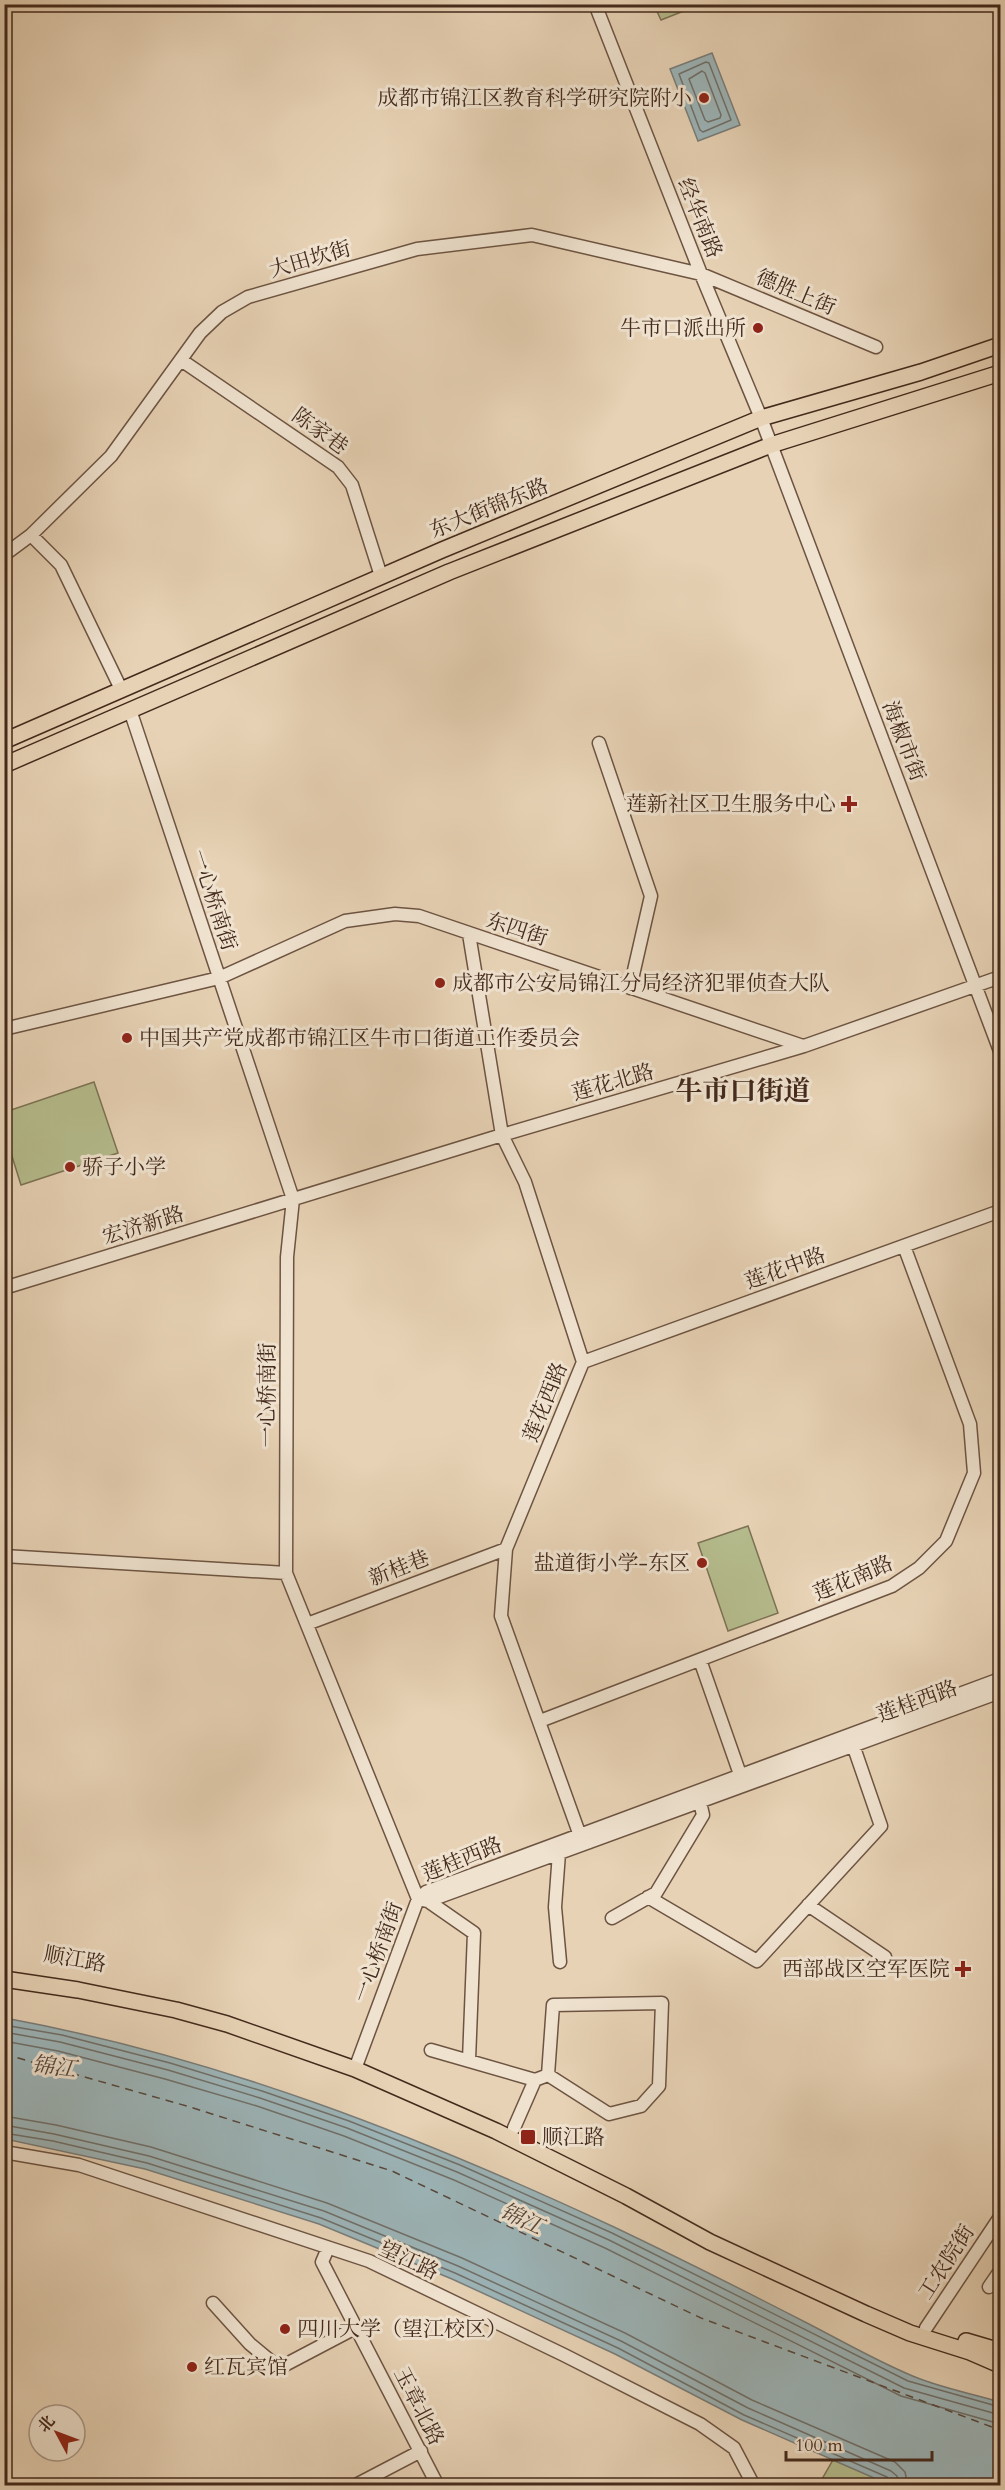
<svg xmlns="http://www.w3.org/2000/svg" width="1005" height="2490" viewBox="0 0 1005 2490" font-family="Cardo,'Noto Serif SC',serif">
  <rect width="100%" height="100%" fill="#e7d2b5"/>
  <filter id="stains"><feTurbulence type="fractalNoise" baseFrequency=".00333" numOctaves="4"/><feColorMatrix values="0 0 0 0 .2 0 0 0 0 .09 0 0 0 0 .02 0 0 0 .5 -.17"/></filter>
  <radialGradient id="worn" r=".72"><stop offset=".6" stop-color="#630" stop-opacity="0"/><stop offset="1" stop-color="#630" stop-opacity=".3"/></radialGradient>
  <!-- green -->
  <path fill="#b5bc8d" stroke="#7c7354" stroke-width="1.5" d="M654,5H699L661,20Z
    M94,1082L118,1153L21,1185L5,1134V1112Z
    M748,1526L778,1613L728,1631L698,1543Z
    M833,2460L892,2485L818,2486Z"/>
  <!-- water -->
  <path fill="#9cb5b9" stroke="#797d7a" stroke-width="1.5" d="M712,53L740,125L698,141L670,69Z
    M5,2018C217,2057 419,2136 614,2227C679,2258 743,2290 807,2323C840,2340 873,2359 908,2374C936,2387 970,2393 1000,2402V2485H890L742,2420L615,2354L452,2279L319,2224L145,2169L5,2139Z"/>
  <g fill="none" stroke-linecap="round" stroke-linejoin="round">
    <!-- shore -->
    <path stroke="#70706a" stroke-width="1.5" d="M706,62L709,63L731,120L703,132L700,130L679,74Z
      M702,71L705,73L721,115L720,118L708,122L705,120L689,79Z
      M4,2025L62,2035L170,2063L262,2091L349,2121L460,2165L612,2233L908,2381L1000,2407
      M4,2032L60,2042L168,2070L260,2098L347,2128L457,2172L609,2240L904,2388L1000,2415
      M4,2041L58,2051L165,2079L257,2106L344,2136L454,2180L605,2248L901,2396L1000,2424
      M4,2116L56,2125L151,2147L327,2203L462,2258L625,2333L752,2400L895,2462L905,2472L908,2486
      M4,2125L54,2134L149,2156L324,2211L458,2266L621,2341L748,2408L891,2471L897,2476L899,2486
      M4,2133L53,2141L147,2163L321,2218L455,2273L618,2348L744,2415L887,2477L891,2486"/>
    <!-- ferry -->
    <path stroke="#56463b" stroke-width="1.5" stroke-dasharray="8 6" stroke-linecap="butt" d="M4,2054L190,2107L392,2171L701,2318L1000,2430"/>
    <defs>
      <path id="minor" d="M595,4L701,274L761,418L1000,1051
        M181,360L338,467L352,485L381,576
        M31,535L61,565L121,689
        M4,555L31,535L111,456L200,333L222,312L248,297L417,249L532,235L701,274L876,347
        M130,710L293,1199L287,1257L286,1573L418,1899L355,2069
        M599,743L651,896L630,988
        M469,934L502,1135L525,1182L583,1362L506,1549L501,1616L583,1844
        M4,1029L219,978L345,921L395,914L419,916L803,1046
        M4,1288L502,1135L804,1046L1000,977
        M583,1362L1000,1211
        M4,1556L286,1573
        M307,1624L506,1549
        M700,1660L742,1780
        M540,1721L892,1586L919,1568L946,1541L974,1473L970,1424L904,1246
        M559,1853L555,1907L560,1962
        M648,1897L757,1961L881,1826L851,1739
        M418,1899L426,1892L1000,1679
        M418,1899L428,1901L1000,1692
        M428,1901L474,1933L469,2060
        M808,1905L885,1957
        M612,1918L656,1893L703,1815L700,1802
        M431,2050L535,2080
        M514,2128L535,2080L548,2075L553,2005L662,2003L659,2086L641,2106L609,2114L548,2075
        M4,2152L79,2165L369,2261L564,2355L700,2424L734,2448L754,2486
        M328,2248L322,2262L438,2486
        M989,2287L1000,2271
        M213,2303L250,2344L279,2368L357,2327
        M926,2328L1000,2217
        M354,2486L421,2451"/>
      <path id="major" d="M4,741L442,550L761,418L921,372L1000,345
        M4,765L449,572L771,445L1000,373
        M4,1979L78,1990L176,2010L227,2024L355,2069L496,2131L626,2196L710,2242L866,2314L910,2333L970,2352L1000,2365
        M966,2341L1000,2351"/>
    </defs>
    <!-- minor casing -->
    <use href="#minor" stroke="#6d5442" stroke-width="15"/>
    <!-- major casing -->
    <use href="#major" stroke="#442a1c" stroke-width="18"/>
    <!-- minor -->
    <use href="#minor" stroke="#efe2cf" stroke-width="12"/>
    <!-- major -->
    <use href="#major" stroke="#e7d2b5" stroke-width="15"/>
  </g>
  <!-- markers -->
  <g fill="#8f2418" stroke="#efe2cf" stroke-width="2">
    <circle cx="704" cy="98" r="6"/>
    <circle cx="758" cy="328" r="6"/>
    <path d="M846 795h6v6h6v6h-6v6h-6v-6h-6v-6h6z"/>
    <circle cx="440" cy="983" r="6"/>
    <circle cx="127" cy="1038" r="6"/>
    <circle cx="70" cy="1167" r="6"/>
    <circle cx="702" cy="1563" r="6"/>
    <path d="M960 1960h6v6h6v6h-6v6h-6v-6h-6v-6h6z"/>
    <rect x="520" y="2129" width="16" height="16" rx="3"/>
    <circle cx="285" cy="2329" r="6"/>
    <circle cx="192" cy="2367" r="6"/>
  </g>
  <g text-anchor="middle" stroke-width="6" stroke-linejoin="round" paint-order="stroke">
    <!-- poi labels -->
    <g font-size="21" fill="#442a1c" stroke="#efe2cf" text-anchor="start">
      <text x="692" y="105" text-anchor="end">成都市锦江区教育科学研究院附小</text>
      <text x="746" y="335" text-anchor="end">牛市口派出所</text>
      <text x="836" y="811" text-anchor="end">莲新社区卫生服务中心</text>
      <text x="452" y="990">成都市公安局锦江分局经济犯罪侦查大队</text>
      <text x="139" y="1045">中国共产党成都市锦江区牛市口街道工作委员会</text>
      <text x="82" y="1174">骄子小学</text>
      <text x="690" y="1570" text-anchor="end">盐道街小学-东区</text>
      <text x="950" y="1976" text-anchor="end">西部战区空军医院</text>
      <text x="542" y="2144">顺江路</text>
      <text x="297" y="2336">四川大学（望江校区）</text>
      <text x="204" y="2374">红瓦宾馆</text>
    </g>
    <!-- street labels -->
    <g font-size="21" fill="#442a1c" stroke="#efe2cf">
      <text transform="translate(700 218) rotate(68)" y="7">经华南路</text>
      <text transform="translate(310 259) rotate(-16)" y="7">大田坎街</text>
      <text transform="translate(796 292) rotate(23)" y="7">德胜上街</text>
      <text transform="translate(320 431) rotate(36)" y="7">陈家巷</text>
      <text transform="translate(489 508) rotate(-22)" y="7">东大街锦东路</text>
      <text transform="translate(904 741) rotate(69)" y="7">海椒市街</text>
      <text transform="translate(214 900) rotate(72)" y="7">一心桥南街</text>
      <text transform="translate(517 929) rotate(18)" y="7">东四街</text>
      <text transform="translate(613 1082) rotate(-16)" y="7">莲花北路</text>
      <text transform="translate(143 1225) rotate(-17)" y="7">宏济新路</text>
      <text transform="translate(785 1268) rotate(-20)" y="7">莲花中路</text>
      <text transform="translate(267 1395) rotate(-90)" y="7">一心桥南街</text>
      <text transform="translate(545 1402) rotate(-68)" y="7">莲花西路</text>
      <text transform="translate(399 1568) rotate(-21)" y="7">新桂巷</text>
      <text transform="translate(853 1578) rotate(-23)" y="7">莲花南路</text>
      <text transform="translate(917 1701) rotate(-20)" y="7">莲桂西路</text>
      <text transform="translate(462 1859) rotate(-22)" y="7">莲桂西路</text>
      <text transform="translate(378 1952) rotate(-70)" y="7">一心桥南街</text>
      <text transform="translate(75 1959) rotate(10)" y="7">顺江路</text>
      <text transform="translate(409 2260) rotate(25)" y="7">望江路</text>
      <text transform="translate(946 2262) rotate(-57)" y="7">工农院街</text>
      <text transform="translate(419 2406) rotate(63)" y="7">玉章北路</text>
    </g>
    <!-- water labels -->
    <g font-size="22" font-style="italic" fill="#56463b" stroke="#efe2cf">
      <text transform="translate(54 2066) rotate(7)" y="8">锦江</text>
      <text transform="translate(522 2218) rotate(25)" y="8">锦江</text>
    </g>
    <!-- district labels -->
    <g font-size="27" font-weight="bold" fill="#442a1c" stroke="#efe2cf">
      <text x="743" y="1100">牛市口街道</text>
    </g>
  </g>
  <!-- margin -->
  <rect width="1005" height="2490" fill="none" stroke="#e7d2b5" stroke-width="24"/>
  <rect x="6" y="6" width="993" height="2478" fill="none" stroke="#442a1c" stroke-width="3"/>
  <rect x="12" y="12" width="981" height="2466" fill="none" stroke="#442a1c" stroke-width="1.5"/>
  <!-- north arrow -->
  <g transform="translate(57 2433) rotate(311)"><circle r="28" fill="#efe2cf" stroke="#ab9887" stroke-width="1.5"/>
  <path d="M0-4.5L10 22L0 15L-10 22Z" fill="#8f2418"/>
  <text y="-9" font-size="16" font-weight="bold" text-anchor="middle" fill="#442a1c">北</text>
  </g>
  <!-- scale -->
  <path d="M786 2451v9h146v-9" fill="none" stroke="#442a1c" stroke-width="3"/>
  <text x="795" y="2451" font-size="18" fill="#442a1c" stroke="#efe2cf" stroke-width="4.5" paint-order="stroke">100 m</text>
  <rect width="100%" height="100%" filter="url(#stains)"/>
  <rect width="100%" height="100%" fill="url(#worn)"/>
</svg>
